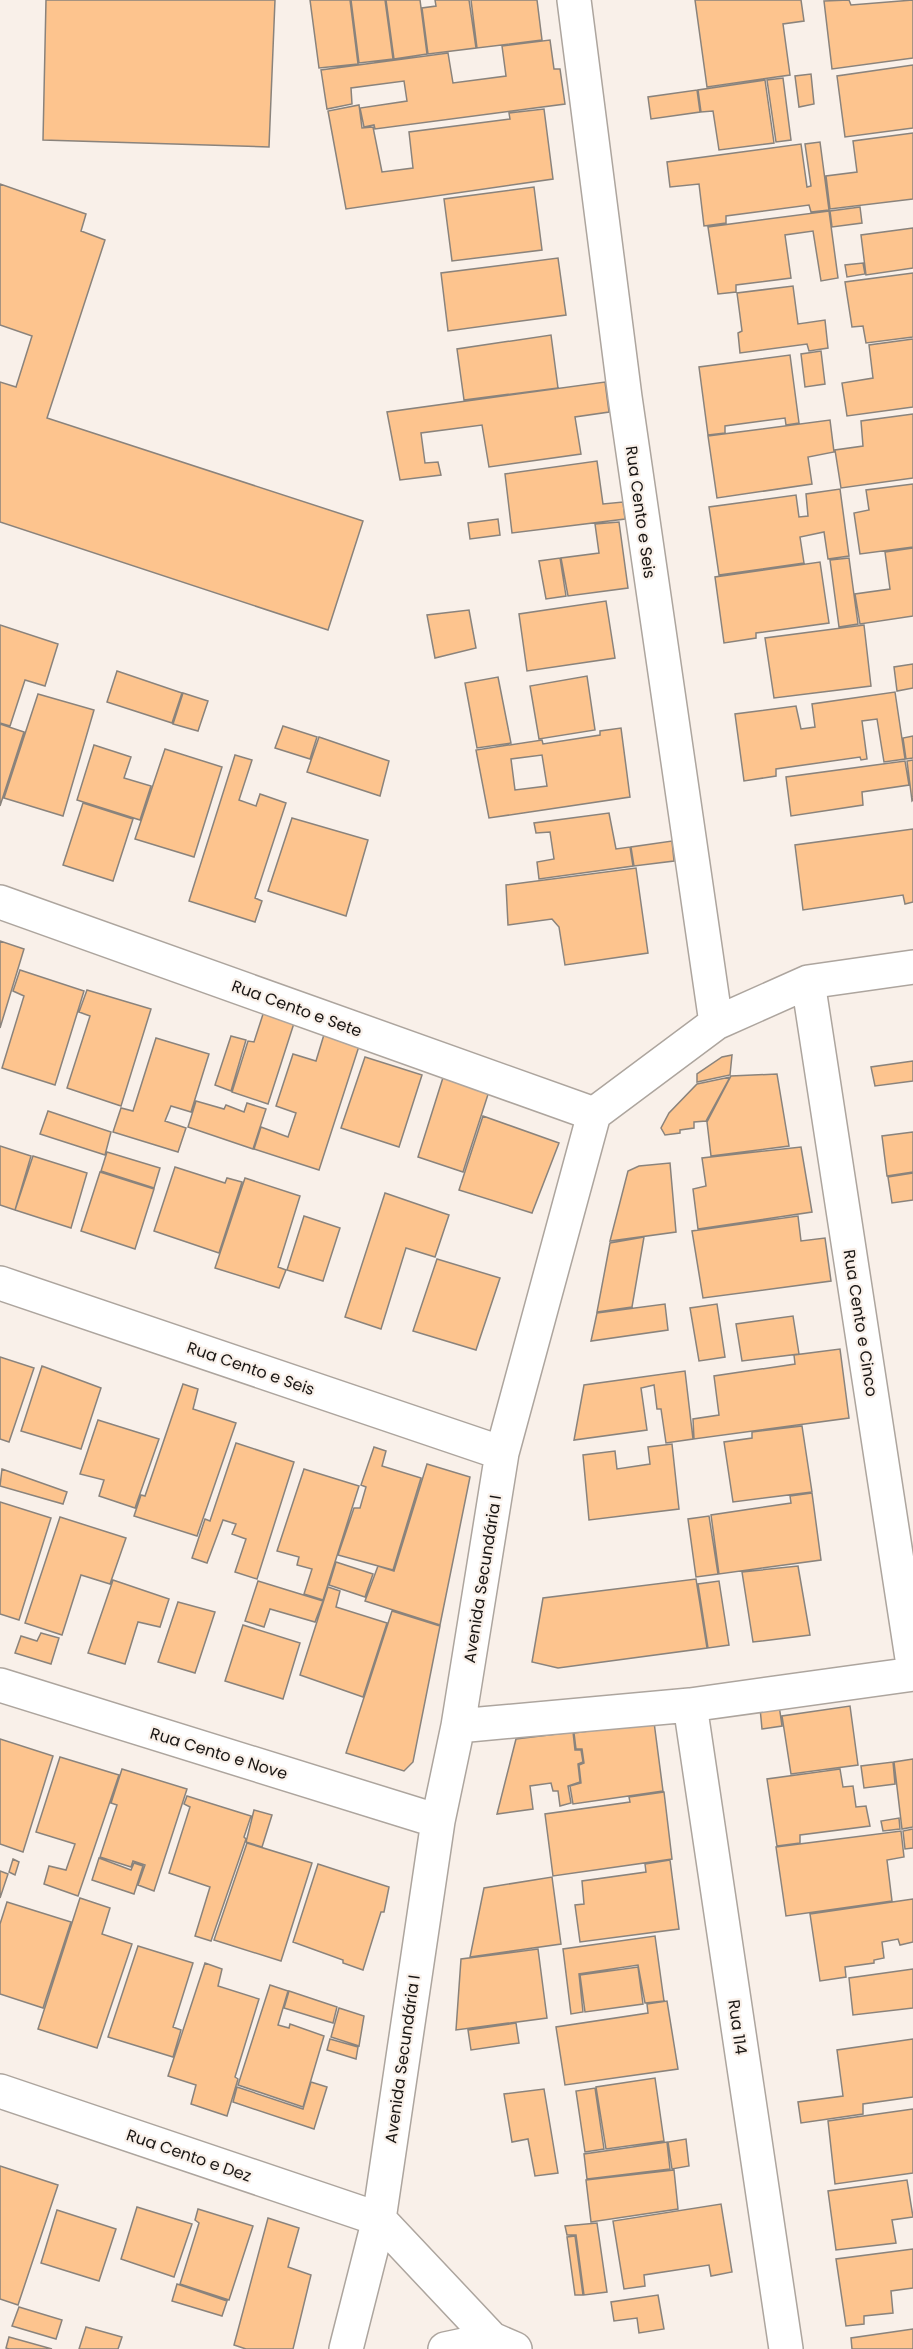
<svg xmlns="http://www.w3.org/2000/svg" width="913" height="2349" viewBox="0 0 913 2349" font-family="Poppins,sans-serif">
  <rect width="100%" height="100%" fill="#f9f0e9"/>
  <!-- building -->
  <path fill="#fdc48e" stroke="#8a837c" stroke-width="1.5" fill-rule="evenodd" d="M46,0H275L269,147L43,140Z
    M310,0H350L358,64L319,68Z
    M351,0H385L393,59L359,63Z
    M386,0H420L427,54L394,59Z
    M435,0H469L476,48L428,54L422,8L436,6Z
    M471,0H537L542,40L477,48Z
    M695,0H801L804,21L783,24L790,75L707,87Z
    M849,0L851,5L913,0V58L832,69L824,1Z
    M550,40L554,69H560L565,104L375,129L374,125L364,127L360,108L407,101L404,81L351,88L352,104L327,109L321,70L448,53L453,83L506,76L502,46Z
    M913,65V128L845,137L837,76Z
    M811,74L814,104L799,107L795,76Z
    M783,78L791,140L776,142L767,80Z
    M765,80L774,143L719,150L713,111L701,112L698,90Z
    M697,90L700,112L651,119L648,97Z
    M359,105L362,128L373,127L382,172L413,168L409,132L510,119L509,113L544,109L553,179L346,209L328,111Z
    M913,133V199L830,209L826,176L857,172L853,141Z
    M820,142L829,210L811,212L809,205L726,216V223L704,226L699,184L670,187L667,162L801,144L807,187L811,186L805,144Z
    M0,184L86,214L81,231L105,240L47,418L363,521L328,630L0,522V382L16,387L32,336L0,325Z
    M534,187L542,250L452,261L444,199Z
    M860,207L862,223L832,227L830,211Z
    M829,211L838,278L821,281L813,231L785,235L791,278L736,285V292L718,294L708,227Z
    M913,228V268L866,275L861,235Z
    M558,258L566,315L448,331L441,273Z
    M863,263L865,274L847,277L845,265Z
    M913,273V337L866,343L863,326L852,327L845,282Z
    M793,286L798,324L825,320L828,348L809,351L807,344L740,353L738,333L742,331L737,293Z
    M551,335L558,388L464,400L457,349Z
    M913,339V407L847,416L842,383L873,378L869,345Z
    M821,351L825,384L805,387L801,354Z
    M790,355L799,423L786,425L785,418L725,426V433L708,435L699,367Z
    M605,382L609,412L575,417L581,454L489,467L482,425L421,433L425,463L438,462L441,475L400,480L387,412Z
    M913,414V478L841,488L835,450L863,446L861,421Z
    M830,420L834,452L808,457L812,484L717,498L708,436Z
    M597,461L603,504L623,502L625,519L512,533L505,474Z
    M913,484V547L860,554L854,513L869,510L866,490Z
    M840,489L849,556L828,559L824,532L800,537L804,563L719,575L709,507L796,495L799,517L808,516L806,494Z
    M498,519L500,535L470,539L468,523Z
    M619,522L628,588L568,596L561,558L599,553L595,524Z
    M913,548V616L860,624L855,594L890,589L885,552Z
    M560,558L566,596L546,599L539,561Z
    M849,558L858,624L839,627L830,560Z
    M820,562L829,623L756,633V638L724,643L715,577Z
    M606,601L615,658L527,671L519,614Z
    M469,610L476,648L435,658L427,615Z
    M0,625L58,644L45,686L25,680L10,726L0,723Z
    M864,625L871,686L774,698L765,638Z
    M913,664V688L897,691L894,667Z
    M117,671L182,693L172,723L107,702Z
    M587,676L595,730L539,739L530,686Z
    M498,677L511,743L477,748L465,683Z
    M895,692L905,759L884,762L877,719L862,721L867,759L861,760L860,757L776,769V776L744,781L735,714L796,706L801,729L815,727L812,704Z
    M183,693L208,701L198,731L173,724Z
    M38,694L94,710L63,816L4,798Z
    M0,724L24,732L0,806Z
    M283,726L317,737L310,759L275,748Z
    M621,728L630,797L489,818L476,750L542,740L543,744L600,735V731ZM542,755L547,786L515,790L511,759Z
    M913,736V758L906,759L903,738Z
    M319,737L389,761L380,796L307,772Z
    M94,745L131,757L124,778L151,786L140,820L77,800Z
    M165,749L222,767L194,857L135,839Z
    M235,755L252,760L239,800L256,806L260,794L286,803L255,898L262,901L255,922L189,901Z
    M913,760V800L912,801L907,761Z
    M905,761L909,785L862,792L863,805L791,816L786,777Z
    M83,803L133,819L113,881L63,865Z
    M609,813L616,849L630,847L633,866L539,879L537,862L554,859L550,832L536,833L534,823Z
    M292,818L368,840L346,916L268,891Z
    M913,829V902L905,904L903,895L803,910L795,845Z
    M672,841L674,861L634,866L631,847Z
    M636,868L648,953L565,965L559,927L552,919L508,925L506,885Z
    M0,941L24,949L0,1028Z
    M20,970L84,991L55,1085L2,1068L24,996L13,991Z
    M87,990L151,1009L121,1106L67,1088L90,1016L79,1012Z
    M265,1008L296,1017L268,1104L232,1092L248,1041L254,1042Z
    M326,1028L361,1040L319,1170L254,1149L261,1127L288,1137L296,1113L276,1106L293,1054L316,1061Z
    M231,1036L246,1040L231,1091L215,1085Z
    M156,1038L209,1054L191,1112L171,1106L165,1121L186,1128L178,1152L113,1132L121,1108L133,1111Z
    M732,1055L730,1075L697,1082V1074L722,1057Z
    M365,1057L422,1075L399,1147L341,1128Z
    M913,1061V1081L875,1086L871,1067Z
    M446,1068L492,1082L463,1172L418,1157Z
    M777,1074L789,1146L711,1156L707,1122L731,1076Z
    M730,1077L706,1121L694,1122V1128L680,1130V1133L665,1135L661,1128L669,1113L697,1084Z
    M196,1101L224,1109L226,1105L244,1112L247,1103L266,1109L253,1149L188,1127Z
    M48,1111L111,1132L105,1155L40,1134Z
    M483,1116L559,1143L532,1213L459,1190Z
    M913,1132V1172L887,1176L882,1136Z
    M0,1146L31,1156L15,1210L0,1205Z
    M801,1147L812,1212L698,1229L693,1189L706,1186L702,1158Z
    M107,1152L160,1168L154,1188L101,1171Z
    M33,1156L87,1173L71,1228L15,1210Z
    M670,1163L676,1232L610,1241L628,1171L639,1166Z
    M175,1167L225,1183L227,1178L242,1182L219,1253L154,1231Z
    M100,1172L154,1189L135,1249L81,1231Z
    M913,1173V1200L892,1203L888,1177Z
    M245,1178L300,1196L278,1267L286,1270L279,1288L215,1268Z
    M385,1193L449,1215L435,1257L406,1248L381,1329L345,1317Z
    M304,1216L340,1228L323,1281L287,1270Z
    M798,1216L801,1241L825,1238L831,1281L703,1298L692,1231Z
    M644,1237L632,1307L597,1312L610,1243Z
    M437,1259L500,1278L476,1350L413,1331Z
    M665,1304L668,1330L591,1341L597,1313Z
    M717,1304L725,1357L699,1361L690,1308Z
    M793,1316L799,1354L742,1361L736,1324Z
    M840,1349L849,1418L694,1439L693,1419L719,1415L714,1376L795,1364L794,1355Z
    M0,1357L34,1368L9,1442L0,1439Z
    M42,1366L101,1388L81,1449L21,1431Z
    M685,1371L693,1439L666,1443L661,1409H657L654,1385L641,1388L647,1430L574,1440L584,1385Z
    M183,1384L198,1389L193,1409L236,1423L197,1536L134,1516L141,1495L145,1496Z
    M98,1420L159,1439L135,1508L99,1496L104,1480L80,1474Z
    M802,1426L812,1492L733,1502L724,1442L752,1438V1432Z
    M236,1443L294,1462L257,1579L235,1572L246,1539L232,1534L236,1524L223,1520L207,1563L192,1558L205,1519L210,1521Z
    M672,1444L679,1509L589,1520L583,1455L615,1451L617,1469L650,1464L648,1447Z
    M374,1447L386,1451L382,1466L421,1478L393,1570L338,1555L354,1508H360L366,1487L361,1485Z
    M427,1464L470,1477L440,1625L365,1601L378,1566L394,1571Z
    M2,1469L67,1492L63,1504L0,1486Z
    M304,1469L359,1486L323,1600L304,1594L312,1569L297,1565L299,1557L277,1551Z
    M812,1493L821,1560L719,1574L711,1515L791,1503L790,1496Z
    M0,1502L51,1518L19,1620L0,1614Z
    M709,1516L718,1574L696,1577L688,1519Z
    M60,1517L126,1538L110,1584L81,1575L62,1635L25,1623Z
    M336,1562L373,1574L365,1597L329,1585Z
    M798,1566L810,1635L753,1642L742,1572Z
    M696,1579L707,1648L558,1668L532,1662L543,1598Z
    M113,1580L169,1599L160,1627L138,1622L125,1664L88,1653Z
    M258,1581L323,1601L315,1622L270,1609L264,1627L245,1621Z
    M719,1581L729,1645L708,1648L698,1584Z
    M328,1587L340,1591L336,1607L387,1623L363,1697L300,1675Z
    M178,1602L215,1612L195,1673L158,1662Z
    M392,1611L440,1626L413,1762L404,1771L346,1753Z
    M243,1625L300,1643L283,1699L225,1681Z
    M41,1633L59,1638L51,1664L15,1653L21,1636L37,1641Z
    M779,1705L782,1726L762,1729L760,1708Z
    M850,1706L858,1765L791,1774L782,1716Z
    M654,1722L663,1791L573,1804L570,1786L581,1783L579,1765L584,1763L582,1749H576L574,1733Z
    M573,1732L575,1750H581L583,1762L578,1764L580,1782L568,1786L571,1803L560,1806L558,1791H553L551,1783L530,1786L533,1809L497,1814L516,1739Z
    M0,1739L53,1756L23,1852L0,1844Z
    M60,1757L119,1775L78,1896L44,1884L49,1866L66,1870L75,1844L36,1832Z
    M913,1759V1827L902,1829L894,1762Z
    M893,1762L895,1784L864,1788L861,1766Z
    M122,1769L187,1789L154,1891L138,1885L145,1865L133,1861L131,1867L100,1857L117,1805L111,1803Z
    M840,1769L843,1787L853,1786L856,1807L866,1806L870,1826L800,1835V1843L777,1846L767,1779Z
    M664,1792L672,1859L553,1876L545,1814L630,1802L629,1797Z
    M187,1796L251,1816L244,1837L246,1839L211,1941L195,1936L210,1887L169,1873L190,1807L184,1804Z
    M254,1810L272,1815L262,1847L246,1842Z
    M899,1818L900,1829L883,1831L881,1821Z
    M913,1829V1848L905,1849L903,1831Z
    M901,1831L904,1857L887,1860L892,1901L786,1916L776,1847Z
    M247,1843L312,1863L281,1961L214,1940Z
    M99,1858L131,1870L134,1863L143,1866L134,1894L92,1880Z
    M13,1859L19,1862L15,1875L9,1872Z
    M670,1860L679,1929L580,1942L575,1905L584,1904L582,1881L646,1872L645,1864Z
    M318,1864L389,1887L384,1912H381L363,1970L343,1963V1960L293,1942Z
    M0,1871L8,1874L0,1898Z
    M552,1877L561,1944L470,1957L484,1888Z
    M80,1898L110,1908L102,1934L132,1944L97,2048L38,2029Z
    M913,1899V1942L900,1945L898,1939L882,1942L884,1958L874,1960V1963L845,1967L846,1977L820,1981L810,1914Z
    M7,1902L71,1922L43,2008L0,1994V1924Z
    M655,1936L664,2001L645,2003L638,1965L579,1974L583,2012L571,2014L563,1949Z
    M138,1946L193,1963L173,2027L181,2030L173,2057L108,2037Z
    M538,1949L547,2018L456,2030L461,1959Z
    M205,1963L222,1969L218,1986L259,1999L235,2077L238,2079L227,2116L191,2104L196,2085L168,2076Z
    M638,1967L643,2004L585,2012L580,1975Z
    M913,1969V2008L853,2015L849,1978Z
    M270,1985L288,1991L278,2025L289,2028L290,2024L324,2036L303,2107L238,2085Z
    M289,1991L337,2007L333,2023L284,2008Z
    M667,2001L678,2069L565,2085L556,2027L648,2013L647,2004Z
    M339,2008L364,2016L359,2046L331,2037Z
    M516,2023L519,2043L471,2050L468,2030Z
    M330,2039L358,2047L356,2059L327,2050Z
    M913,2039V2097L863,2104V2114L801,2123L798,2102L843,2096L837,2050Z
    M655,2078L664,2141L606,2149L596,2087Z
    M311,2082L327,2087L314,2129L233,2102L237,2087L303,2109Z
    M595,2088L604,2149L585,2152L576,2091Z
    M544,2089L558,2173L535,2176L528,2139L512,2142L504,2094Z
    M913,2109V2173L835,2184L828,2121Z
    M686,2139L689,2166L672,2169L668,2142Z
    M667,2142L670,2169L587,2179L584,2154Z
    M0,2166L58,2185L18,2305L0,2299Z
    M674,2170L678,2209L591,2222L586,2180Z
    M907,2180L913,2217L892,2220L896,2243L836,2250L828,2191Z
    M721,2204L732,2272L711,2276L709,2265L644,2275L645,2286L624,2289L613,2221Z
    M137,2207L192,2224L174,2277L121,2259Z
    M198,2209L253,2226L229,2300L180,2284L199,2223L195,2220Z
    M57,2210L116,2229L99,2281L41,2263Z
    M268,2218L299,2228L288,2267L311,2275L293,2349H246L234,2345Z
    M597,2223L607,2292L584,2295L576,2235H567L565,2226Z
    M575,2236L583,2295H575L567,2237Z
    M913,2249V2288L891,2291L893,2313L864,2316V2324L846,2326L836,2259Z
    M177,2284L227,2301L222,2316L172,2301Z
    M658,2295L664,2329L639,2333L637,2318L614,2321L611,2302Z
    M19,2307L62,2320L56,2339L12,2326Z
    M86,2327L122,2337L118,2349H79Z
    M913,2329V2349H852L851,2338Z
    M9,2337L52,2349H9L6,2348Z"/>
  <g fill="none" stroke-linecap="round" stroke-linejoin="round">
    <defs>
      <path id="minor" d="M574,0L625,397L716,1023
        M0,902L594,1114
        M808,982L913,1665
        M0,1283L502,1453
        M0,1685L438,1821
        M690,1705L786,2349
        M458,1726L690,1705L913,1674
        M0,2091L379,2219L346,2349
        M445,2349L492,2339
        M515,2349L492,2339L379,2219L438,1821L458,1726L502,1453L594,1114L716,1023L808,982L913,967"/>
    </defs>
    <!-- minor casing -->
    <use href="#minor" stroke="#ada59e" stroke-width="36"/>
    <!-- minor -->
    <use href="#minor" stroke="#fff" stroke-width="33"/>
  </g>
  <g text-anchor="middle" stroke-width="4.5" stroke-linejoin="round" paint-order="stroke">
    <!-- street labels -->
    <g font-size="16" fill="#181513" stroke="#f9f0e9">
      <text transform="translate(641 512) rotate(82)" y="6">Rua Cento e Seis</text>
      <text transform="translate(297 1008) rotate(20)" y="6">Rua Cento e Sete</text>
      <text transform="translate(861 1323) rotate(81)" y="6">Rua Cento e Cinco</text>
      <text transform="translate(251 1368) rotate(19)" y="6">Rua Cento e Seis</text>
      <text transform="translate(482 1579) rotate(-81)" y="6">Avenida Secundária I</text>
      <text transform="translate(219 1753) rotate(17)" y="6">Rua Cento e Nove</text>
      <text transform="translate(738 2027) rotate(82)" y="6">Rua 114</text>
      <text transform="translate(402 2059) rotate(-82)" y="6">Avenida Secundária I</text>
      <text transform="translate(189 2155) rotate(19)" y="6">Rua Cento e Dez</text>
    </g>
  </g>
</svg>
